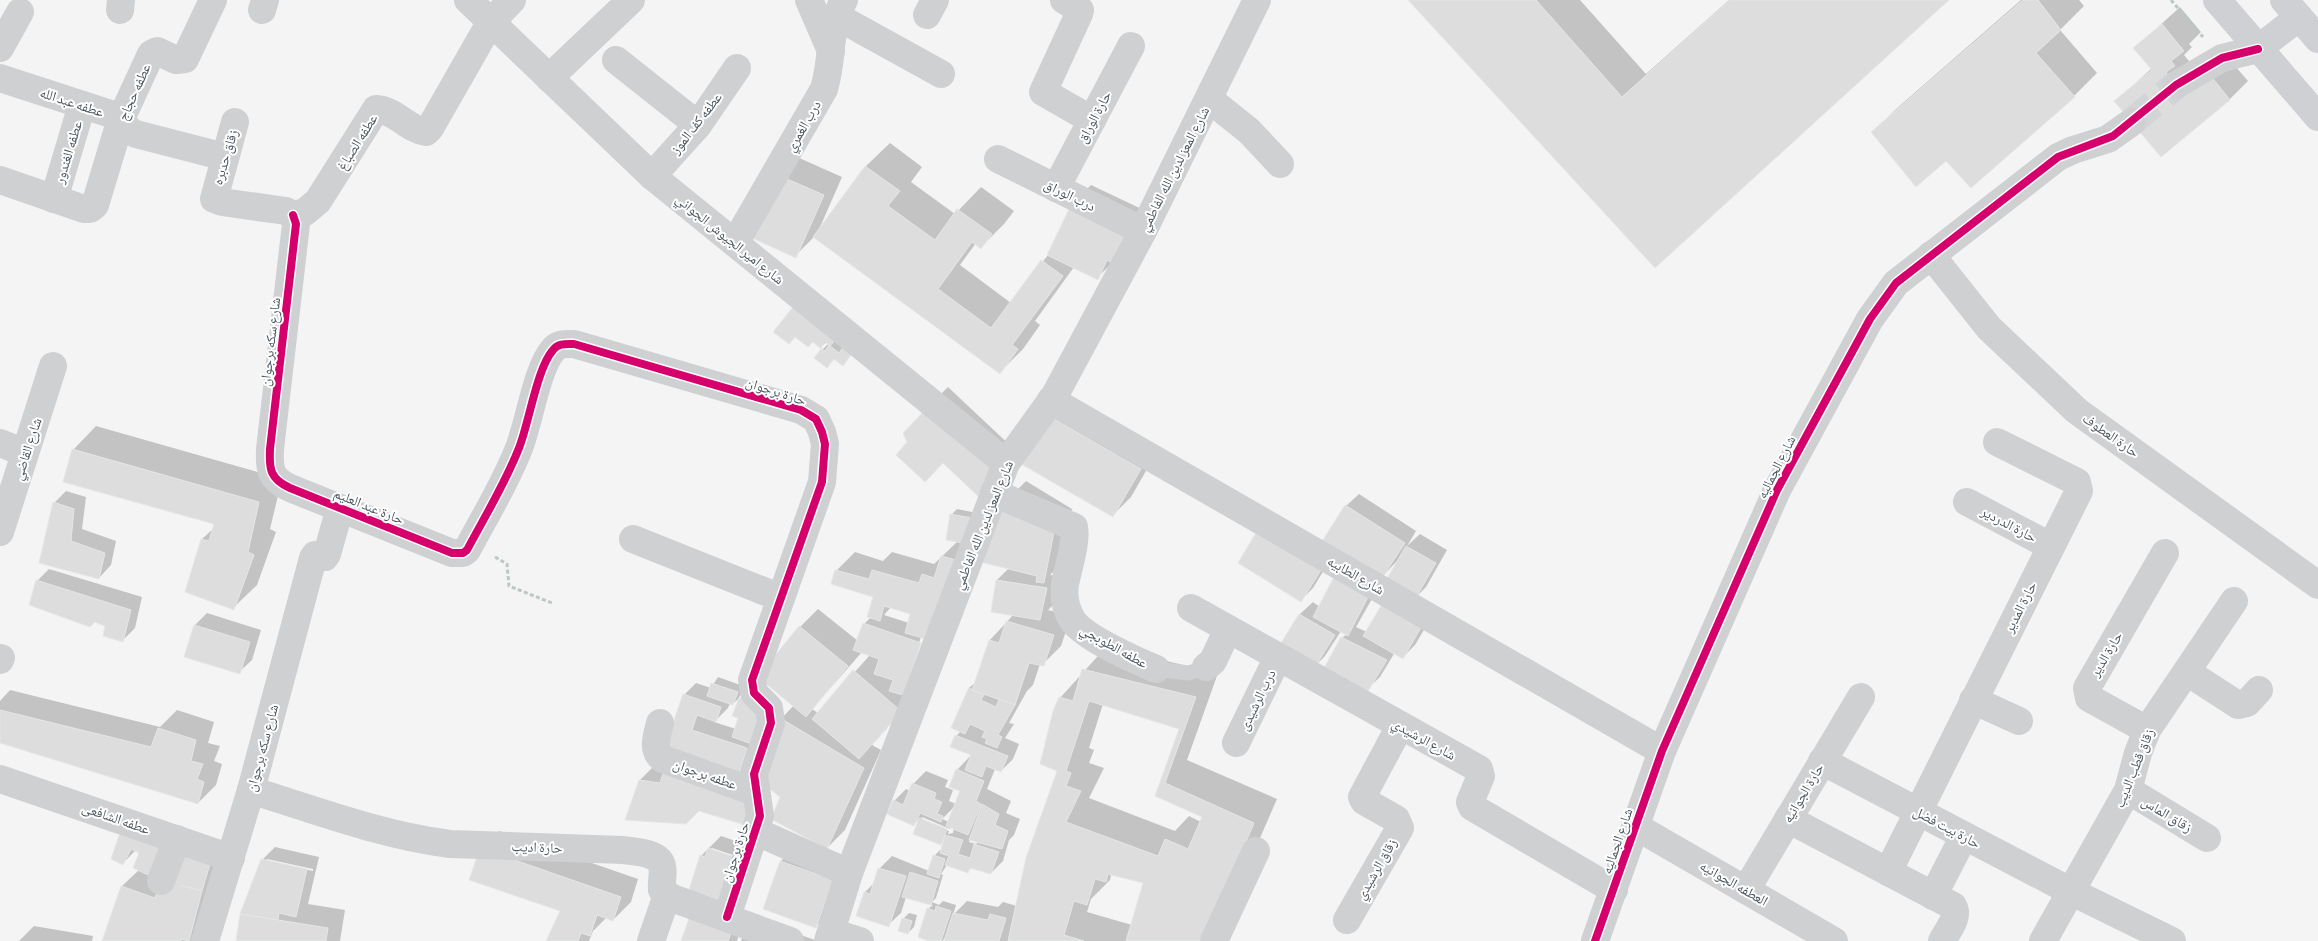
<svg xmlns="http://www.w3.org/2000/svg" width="2318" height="941" font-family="'Alegreya Sans','Noto Naskh Arabic',sans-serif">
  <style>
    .shadow { fill: #0003; fill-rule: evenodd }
    .building { fill: #ddddde; stroke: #e5e6e7; fill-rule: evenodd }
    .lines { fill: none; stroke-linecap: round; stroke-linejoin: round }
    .minor-tunnel { stroke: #d2d4d7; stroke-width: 28; stroke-dasharray: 28 14; stroke-linecap: butt }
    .path { stroke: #bcc7c4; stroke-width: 3; stroke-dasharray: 4 2.5; stroke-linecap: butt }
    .service { stroke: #ced0d2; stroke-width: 15 }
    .minor { stroke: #ced0d2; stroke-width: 28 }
    .secondary { stroke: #ced0d4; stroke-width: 28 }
    .cycleway-casing { stroke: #fff; stroke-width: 11 }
    .cycleway { stroke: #d6006c; stroke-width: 8 }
    .labels { text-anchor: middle; stroke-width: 4; stroke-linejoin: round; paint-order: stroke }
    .street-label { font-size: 14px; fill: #4a5661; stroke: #fff }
  </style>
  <rect width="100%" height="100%" fill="#f4f4f4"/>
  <g class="shadow">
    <polygon points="1409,0 1580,0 1646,74 1729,0 1947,0 1655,266"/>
    <polygon points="2021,0 2079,0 2084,6 2060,30 2097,73 2074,96 1971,186 1946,160 1873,132 1896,109"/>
    <polygon points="2180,7 2201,32 2189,44 2192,47 2184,55 2200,74 2228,58 2248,81 2230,99 2161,155 2116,101 2152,68 2135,48"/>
    <polygon points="890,143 922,167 911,182 955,214 981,187 1014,211 1004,224 981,247 976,243 960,265 1011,303 1048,255 1073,203 1091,185 1150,213 1113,262 1097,278 1074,267 1035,321 1040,325 1023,349 1000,372 814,237 795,256 752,236 797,157 842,177 817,234 866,166"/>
    <polygon points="798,303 858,346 848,358 835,358 827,367 822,350 829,343 827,341 821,347"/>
    <polygon points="948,387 1015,450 944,462 909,443 930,405"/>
    <polygon points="1068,399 1158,450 1131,497 1113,515 1023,463"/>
    <polygon points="96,426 282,479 270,529 276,532 257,585 233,608 202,539 214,528 215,523 73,450"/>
    <path d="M1026 481 1072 509 1061 564 1050 575 1058 576 1052 606 1048 610 1071 616 1061 646 1043 664H1040L1033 685 1027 691 1009 723 1014 724 1005 738 1019 744 1013 759 1001 771 995 769 987 789 1011 801 1006 813 1020 819 1014 835 1009 840 1003 861 991 873 973 867 968 871 947 865 941 874 943 875 936 898 932 902 939 905 943 901 956 905 953 915 967 901 998 907 1003 902 1017 906 1059 770 1060 698 1106 647 1218 673 1187 760 1277 799 1215 941H946L947 936 942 941H934L928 909 933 905 906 897 901 913 888 925 857 915 865 892 875 882 880 868 892 856 929 871 934 856 940 850H942L946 838 941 843 915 833 921 817 914 824 894 801 906 789 910 791 913 784 926 771 948 780 945 787 953 790 949 801 956 804 961 790 957 770 972 754 956 736 961 731 952 727 970 687 976 682 990 640 1014 614 997 580 1009 568 1008 499ZM1103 704 1180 729 1156 796 1204 816 1201 822 1189 816 1175 831 1089 798 1104 768 1089 763 1094 750 1089 748ZM955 806 949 822 942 819ZM922 817 950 829 951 826 954 828 953 833 948 834 949 831 922 820ZM970 839 979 841 976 844 969 842ZM1111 875 1144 882 1132 925 1087 912 1091 899 1110 880Z"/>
    <polygon points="66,491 86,497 82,529 116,541 111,565 99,578 41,562 54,503"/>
    <polygon points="1359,494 1416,531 1407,546 1420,534 1447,550 1426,587 1414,599 1435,611 1415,645 1403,657 1395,652 1380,677 1367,689 1342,638 1347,634 1341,631 1325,656 1313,668 1279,648 1300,614 1313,602 1320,607 1381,583 1356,627 1367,632 1385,602 1398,563 1396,562 1380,579 1346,506"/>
    <path d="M957 509 977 513 923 687 872 745 881 750 845 830 827 848 782 796 768 786 762 805 640 780 658 762 669 764 684 695 696 683 711 688 718 677 743 686 739 698 733 704 730 703 728 708 714 722 736 729 740 718V699L752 686 776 695 764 730 781 719 794 705 800 627 818 609 858 641 864 624 871 617 875 596 836 571 855 552 883 561 892 552 934 564 958 541 951 515ZM891 607 912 613 909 623 884 615ZM921 637 924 638 911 675H908ZM862 652 870 655 818 713 812 709Z"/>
    <polygon points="1332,557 1313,588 1301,600 1239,563"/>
    <polygon points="49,569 142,597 135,628 123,640 106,626 37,581"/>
    <polygon points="207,613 261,630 252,660 239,672 186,656 195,625"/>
    <polygon points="10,690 160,727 177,710 214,722 208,743 220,746 214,761 222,764 216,785 198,803 0,742 0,701"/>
    <polygon points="125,825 224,842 201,941 104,941 122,886 139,870 140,853 136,850 123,863"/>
    <polygon points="499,831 638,879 631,902 613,920 607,917 593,931 589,941 548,941 562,911 481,849"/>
    <path d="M721 836 753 847 738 892 726 904 689 892 701 856ZM712 848 748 860 747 862 710 850Z"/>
    <path d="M275 847 319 857 308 904 345 910 340 941H237L241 914 263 859ZM267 859 313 869V871L267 861Z"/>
    <polygon points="794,849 845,867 828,914 816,926 764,908 781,861"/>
    <polygon points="909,913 917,915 914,927 908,933 903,919"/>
    <polygon points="744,916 737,941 682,941"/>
    <polygon points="756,920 818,941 741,941 744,932"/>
    <polygon points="34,926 93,936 92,941 19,941"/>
  </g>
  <g class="building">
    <polygon points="1408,0 1536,0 1622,97 1730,0 1949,0 1655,268"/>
    <polygon points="2023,0 2038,0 2061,30 2036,53 2075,97 1971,188 1946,161 1916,187 1871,132"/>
    <polygon points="2162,24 2184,51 2171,61 2175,66 2166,72 2176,85 2210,75 2230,100 2161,157 2114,101 2152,70 2133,48"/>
    <polygon points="865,166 900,191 888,206 935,240 957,209 992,234 981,249 972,242 938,289 991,328 1041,260 1063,276 1012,345 1018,349 1000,374 813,237"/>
    <polygon points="778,175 824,195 796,258 750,237"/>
    <polygon points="1072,203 1133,232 1116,265 1107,260 1098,280 1047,255"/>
    <polygon points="797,302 839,336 830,346 824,341 821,349 813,342 808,347 795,337 789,344 773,332"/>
    <polygon points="829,345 839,353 845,345 853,352 843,366 834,359 827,368 814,358 821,349 825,351"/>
    <polygon points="930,405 998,469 980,498 943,463 925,482 896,455 907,442 903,433"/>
    <polygon points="1049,416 1141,469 1113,517 1021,464"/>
    <polygon points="72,449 259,502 248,552 254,555 234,610 185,592 201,539 209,541 214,524 63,482"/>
    <polygon points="1007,499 1055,527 1044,583 1036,582 1037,576 980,562"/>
    <polygon points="53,502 74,509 71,541 105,553 99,579 39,563"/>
    <polygon points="1345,505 1405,543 1380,581 1321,543"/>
    <polygon points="950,514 972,518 968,544 946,540"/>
    <polygon points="1257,531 1321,570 1301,602 1238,563"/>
    <polygon points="1406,546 1436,563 1414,601 1384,584"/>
    <polygon points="941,556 956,560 933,641 905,633 910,614 884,606 880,621 867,617 873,597 831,584 835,570 869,579 872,570 919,583 922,574 934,578"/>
    <polygon points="1334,577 1369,595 1348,636 1313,617"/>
    <polygon points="36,580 131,610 123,642 103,636 105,626 95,622 90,627 29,605"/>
    <polygon points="996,580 1047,588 1040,620 991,612"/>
    <polygon points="1384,601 1423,624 1403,659 1363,636"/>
    <polygon points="1299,614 1335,635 1313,670 1278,648"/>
    <polygon points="1006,621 1054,635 1044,666 1029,663 1015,705 972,690 989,640 999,643"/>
    <polygon points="863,623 921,643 903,695 889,691 893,680 874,674 879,659 853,650"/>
    <polygon points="194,625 250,642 240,674 184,657"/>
    <polygon points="799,626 848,666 806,717 763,681 770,672 765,668"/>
    <polygon points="1341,637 1387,660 1368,691 1323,670"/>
    <path d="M1082 669 1196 697 1165 783 1254 823 1204 941H1126L1143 883 1108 874 1106 882 1095 879 1087 905 1074 901 1064 935 1084 941H1008L1026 858 1057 771 1040 764 1053 711 1059 697 1073 701ZM1089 701 1179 729 1155 796 1202 817 1188 849 1165 839 1158 856 1066 822 1081 791 1066 786 1071 773 1066 771Z"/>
    <polygon points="853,670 901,711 859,759 812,719"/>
    <polygon points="711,683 738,692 733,705 707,696"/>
    <polygon points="969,687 972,690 984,695 981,700 996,707 999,699 1015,705 998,735 1002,737 997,748 985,743 987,739 982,737 985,731 970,724 965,734 951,728"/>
    <polygon points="683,694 721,707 716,722 697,715 692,730 747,748 738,777 663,753"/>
    <polygon points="739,698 765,707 752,744 732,737 738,718 732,716"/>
    <polygon points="0,710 151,747 158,728 196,740 191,761 203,764 197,779 204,782 198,804 0,743"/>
    <polygon points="780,718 864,768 827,849 771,819 780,797 758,780"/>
    <polygon points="955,735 1008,756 1001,772 986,766 982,777 965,770 971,755 950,747"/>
    <polygon points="666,765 752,801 745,825 699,811 686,824 625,820 639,780 660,783"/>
    <polygon points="956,769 984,781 976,801 981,804 968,835 946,826 960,791 949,787"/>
    <polygon points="912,783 936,793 934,799 942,802 937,814 943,816 941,822 920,813 914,826 887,814 893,800 903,805"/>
    <polygon points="982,804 999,814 995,825 1008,831 1002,849 969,840"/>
    <polygon points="919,818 947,829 941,845 913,834"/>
    <polygon points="123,824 173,841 157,879 133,868 139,853 131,849 123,865 111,859"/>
    <polygon points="945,835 963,840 958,854 970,858 974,844 999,852 991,874 970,868 968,873 945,865 949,856 940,853"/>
    <polygon points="180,844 213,854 202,891 169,881"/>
    <polygon points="480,848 621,897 613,921 597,915 590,936 581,933 578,941 546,941 560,911 469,880"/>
    <polygon points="708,848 741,859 726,905 688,893 700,855 705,857"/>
    <polygon points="933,855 945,859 939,878 927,874"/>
    <polygon points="261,859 307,869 296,917 279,913 278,920 240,914"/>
    <polygon points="780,861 833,880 816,928 763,909"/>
    <polygon points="878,868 906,876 889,927 856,916 864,892 870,894"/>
    <polygon points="910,872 938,881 931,905 902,897"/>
    <polygon points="161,881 202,891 189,941 181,939 181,941 102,941 121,886 155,898"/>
    <polygon points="936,906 951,911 941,941 929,941 918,937 927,908 935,911"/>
    <polygon points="691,913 733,928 728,941 681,941"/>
    <polygon points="953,913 988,920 990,914 1006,918 999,941 944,941"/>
    <polygon points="240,914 328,928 326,941 236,941"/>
    <polygon points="902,918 912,921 908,934 898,931"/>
  </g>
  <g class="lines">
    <polyline class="minor-tunnel" points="2132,122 2176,85"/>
    <g class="path">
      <polyline points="2171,0 2203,37"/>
      <polyline points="495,557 507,564 509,586 552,603"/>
    </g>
    <polyline class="service" points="1156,669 1189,673 1206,667"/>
    <g class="minor">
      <polyline points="468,0 652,176 1006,463"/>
      <polyline points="809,0 831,51"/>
      <polyline points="1064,0 1080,10 1079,14 1043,92 1092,120"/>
      <polyline points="120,10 121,0"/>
      <polyline points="262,10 265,0"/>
      <polyline points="927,15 935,0"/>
      <polyline points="836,16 941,74"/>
      <polyline points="0,48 20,12"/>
      <polyline points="616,60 698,125"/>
      <polyline points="0,78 117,116 130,131 136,134 225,157"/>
      <polyline points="549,78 631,0"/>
      <polyline points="2176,85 2222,58 2258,49"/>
      <polyline points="1209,99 1249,131 1280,164"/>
      <polyline points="235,122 214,199 222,202 286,211 293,215"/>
      <polyline points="998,159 1143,231"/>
      <polyline points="652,176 698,125 737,68"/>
      <polyline points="0,180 84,209 90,209 95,205 121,119 151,54 157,51 176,60 185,59 213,0"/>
      <polyline points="1056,188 1131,46"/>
      <polyline points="54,199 82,105"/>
      <path d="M293 215 296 224 270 449C269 469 270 479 290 488L452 553H463L467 550C485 516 505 484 519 448 529 423 537 368 553 350 558 343 566 344 574 344L801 410 816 419 822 432 825 444 822 482 752 680 754 693 769 708 771 723 754 774 760 816 727 917"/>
      <path d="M293 215 305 212 318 201 376 109C396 110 407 129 426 132L430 128 490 23 512 0"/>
      <path d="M735 243 824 89C834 56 827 31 844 0"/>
      <polyline points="1931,255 1989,328 2077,411 2318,585"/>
      <polyline points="1051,400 1662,751"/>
      <polyline points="0,443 25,453"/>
      <path d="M994 493 1074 527C1077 541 1068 569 1065 584 1063 597 1066 610 1073 621 1085 638 1137 661 1156 669"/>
      <polyline points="1967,502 2050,546"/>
      <polyline points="0,532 53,366"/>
      <polyline points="633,539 781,598"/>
      <polyline points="1191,608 1479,769 1481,776 1470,802 1472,807 1614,890"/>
      <polyline points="0,660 1,658"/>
      <polyline points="1206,667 1213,661 1228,629"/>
      <polyline points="2187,672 2238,705 2247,703 2259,690"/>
      <polyline points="1973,700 2019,721"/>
      <path d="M660 723C657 736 651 750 663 759L755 792"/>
      <polyline points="2147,730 2089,698 2087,688 2165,553"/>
      <polyline points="1236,743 1278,657"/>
      <polyline points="1822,761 2072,892 2172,941"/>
      <polyline points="0,779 231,858"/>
      <path d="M251 790C317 811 382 835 450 844L623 850C635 852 659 852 662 866 664 873 661 882 662 890L672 898 790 941"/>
      <polyline points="2128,790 2207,838"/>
      <path d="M1788 819 1953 906C1960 917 1947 931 1942 941"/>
      <polyline points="1635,826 1834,941"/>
      <polyline points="755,831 849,873"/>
      <polyline points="1888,872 2079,491 2077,482 1997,442"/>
      <polyline points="161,881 177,839"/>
      <polyline points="1746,890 1861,697"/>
      <polyline points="1933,896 1964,836"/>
      <polyline points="1347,920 1400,828 1396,819 1364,801 1362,797 1400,726"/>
      <polyline points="831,932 860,941"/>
      <polyline points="205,941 251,790 313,558 315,555 325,557 327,554 340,508"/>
      <polyline points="651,941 667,895"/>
      <polyline points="828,941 849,873 1006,463 1055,395 1143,231 1257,0"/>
      <polyline points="1214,941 1256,851"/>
      <polyline points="1595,941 1662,751 1777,490 1870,319 1896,283 2058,157 2073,150 2108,139 2132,122"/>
      <polyline points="2043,941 2128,790 2138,753 2147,730 2234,601"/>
    </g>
    <g class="secondary">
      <polyline points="2217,0 2318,117"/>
      <polyline points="2284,0 2318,39"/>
      <polyline points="2258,49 2299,17"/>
    </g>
    <g class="cycleway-casing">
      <g id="cycleway">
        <path d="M293 215 296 224 270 449C269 469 270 479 290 488L452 553H463L467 550C485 516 505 484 519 448 529 423 537 368 553 350 558 343 566 344 574 344L801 410 816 419 822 432 825 444 822 482 752 680 754 693 769 708 771 723 754 774 760 816 727 917"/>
        <polyline points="1595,941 1662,751 1777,490 1870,319 1896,283 2058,157 2113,136 2176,85 2222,58 2258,49"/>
      </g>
    </g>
    <use href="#cycleway" class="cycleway"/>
  </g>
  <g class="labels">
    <g class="street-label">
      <text transform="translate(134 92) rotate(-66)" y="5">عطفه حجاج</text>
      <text transform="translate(72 102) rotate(18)" y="5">عطفه عبد الله</text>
      <text transform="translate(1094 117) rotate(-62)" y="5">حارة الوراق</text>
      <text transform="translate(696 123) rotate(-52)" y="5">عطفه كف الموز</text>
      <text transform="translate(803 126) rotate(-60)" y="5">درب الغمري</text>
      <text transform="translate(357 142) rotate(-58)" y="5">عطفه الصباغ</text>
      <text transform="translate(68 152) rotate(-73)" y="5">عطفه الغندور</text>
      <text transform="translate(225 157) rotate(-73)" y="5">زقاق حدبره</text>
      <text transform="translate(1174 169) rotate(-63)" y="5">شارع المعز لدين الله الفاطمي</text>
      <text transform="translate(1070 195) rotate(26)" y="5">درب الوراق</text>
      <text transform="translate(730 239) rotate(39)" y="5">شارع امير الجيوش الجواني</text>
      <text transform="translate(270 342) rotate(-83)" y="5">شارع سكه برجوان</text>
      <text transform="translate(776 391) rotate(18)" y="5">حارة برجوان</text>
      <text transform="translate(2111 435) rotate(35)" y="5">حارة العطوف</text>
      <text transform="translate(27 449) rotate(-72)" y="5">شارع القاضي</text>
      <text transform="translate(1776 467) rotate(-63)" y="5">شارع الجماليه</text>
      <text transform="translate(369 506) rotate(22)" y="5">حارة عبد العليم</text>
      <text transform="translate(2009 524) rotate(28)" y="5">حارة الدردير</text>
      <text transform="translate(983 525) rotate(-68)" y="5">شارع المعز لدين الله الفاطمي</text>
      <text transform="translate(1356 575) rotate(30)" y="5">شارع الطابيه</text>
      <text transform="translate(2020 607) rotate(-63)" y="5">حارة المدير</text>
      <text transform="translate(1114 646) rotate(29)" y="5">عطفه الطوبجي</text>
      <text transform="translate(2106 654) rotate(-59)" y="5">حارة الدير</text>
      <text transform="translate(1257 700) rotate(-64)" y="5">درب الرشيدى</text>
      <text transform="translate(1424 739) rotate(29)" y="5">شارع الرشيدي</text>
      <text transform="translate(262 748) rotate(-75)" y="5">شارع سكه برجوان</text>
      <text transform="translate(2134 768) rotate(-68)" y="5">زقاق قطب الديب</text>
      <text transform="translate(705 774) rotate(19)" y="5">عطفه برجوان</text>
      <text transform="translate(1803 793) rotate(-59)" y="5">حارة الجوانيه</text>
      <text transform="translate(2167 814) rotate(31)" y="5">زقاق الماس</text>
      <text transform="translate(116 818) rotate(19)" y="5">عطفه الشافعى</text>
      <text transform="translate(1947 827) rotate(28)" y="5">حارة بيت فضل</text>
      <text transform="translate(1617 841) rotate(-71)" y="5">شارع الجماليه</text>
      <text transform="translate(537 847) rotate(2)" y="5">حارة اديب</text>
      <text transform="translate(735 852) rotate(-72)" y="5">حارة برجوان</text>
      <text transform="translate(1376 869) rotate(-60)" y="5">زقاق الرشيدي</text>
      <text transform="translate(1734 883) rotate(30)" y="5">العطفه الجوانيه</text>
    </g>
  </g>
</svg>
